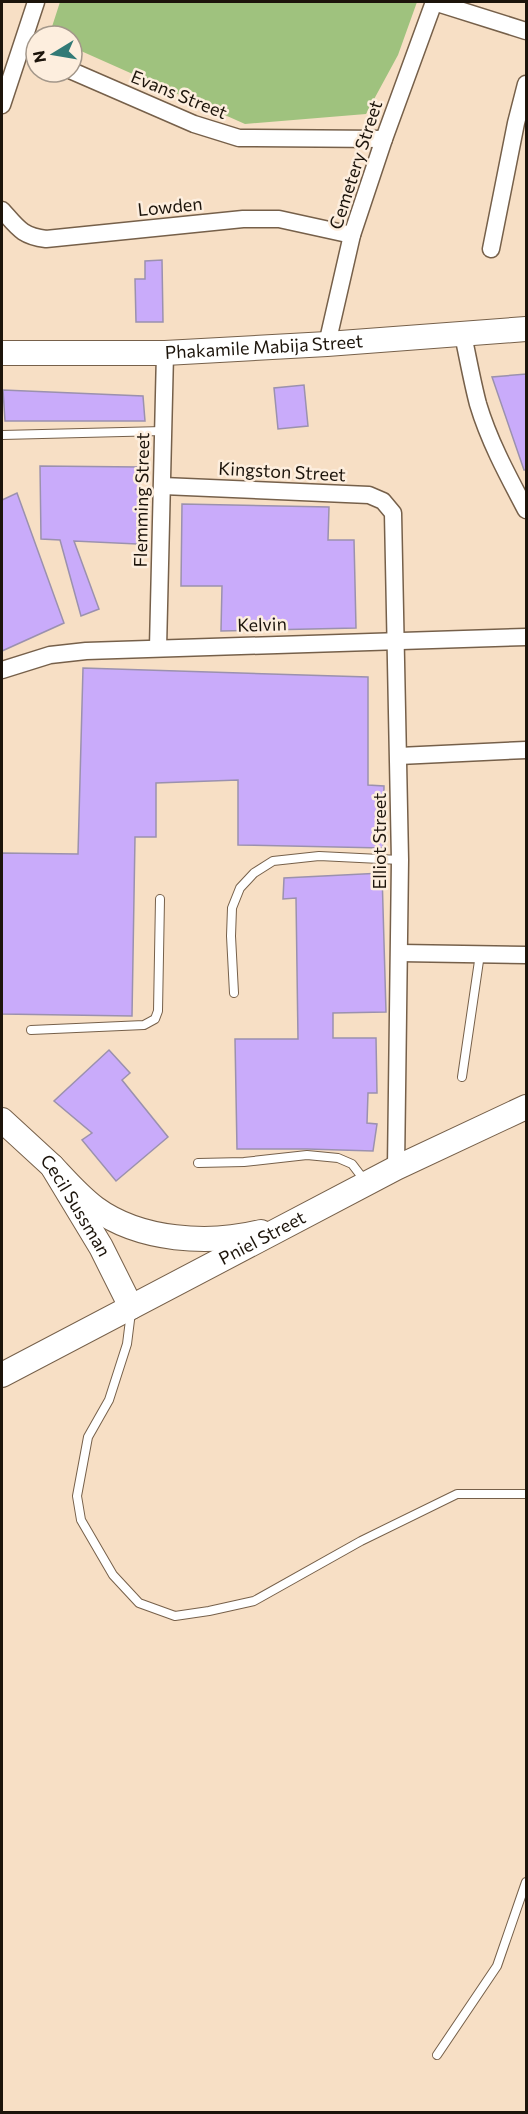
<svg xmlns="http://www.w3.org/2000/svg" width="528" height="2114" font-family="Commissioner,sans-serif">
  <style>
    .green { fill: #9fc27e }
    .building { fill: #c9abfa; stroke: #9b91ae; stroke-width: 1.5 }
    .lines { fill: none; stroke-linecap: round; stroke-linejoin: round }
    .lane-casing { stroke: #76604a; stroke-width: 10 }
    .street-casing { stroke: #76604a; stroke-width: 19 }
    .secondary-casing { stroke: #76604a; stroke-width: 26 }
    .lane { stroke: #fff; stroke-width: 8 }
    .street { stroke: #fff; stroke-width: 16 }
    .secondary { stroke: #fff; stroke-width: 24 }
    .labels { text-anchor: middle; stroke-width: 5; stroke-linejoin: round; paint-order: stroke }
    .street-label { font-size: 18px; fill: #1c140b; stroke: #fdeede }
  </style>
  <rect width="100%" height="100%" fill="#f7dfc5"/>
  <polygon class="green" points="60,2 417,2 398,55 366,114 245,124 72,47 72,36 49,36"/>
  <g class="building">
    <polygon points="162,260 163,322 136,322 135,279 145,279 145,261"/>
    <polygon points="526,374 526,470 524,470 492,377"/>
    <polygon points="304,385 308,426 278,429 274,388"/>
    <polygon points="3,390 143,396 145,421 5,421"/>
    <polygon points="40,466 140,467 137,544 74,541 99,609 81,616 60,540 41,539"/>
    <polygon points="17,493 64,623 2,651 2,500"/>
    <polygon points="182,504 329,507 328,540 354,540 356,628 221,631 222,586 181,586"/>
    <polygon points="83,668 368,677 368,785 384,786 383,848 238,845 238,780 156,783 156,837 135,837 132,1016 2,1014 2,853 78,854"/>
    <polygon points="382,873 386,1012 333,1013 333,1038 376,1038 377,1093 368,1093 367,1123 377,1124 373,1151 307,1149 237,1149 235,1039 298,1039 296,898 283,899 284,878"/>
    <polygon points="109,1050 130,1073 122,1080 168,1137 116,1181 82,1140 92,1133 54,1101"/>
  </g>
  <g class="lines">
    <g class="lane-casing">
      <g id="lane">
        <polyline points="2,435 163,431"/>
        <polyline points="234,993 231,936 232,908 240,888 254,873 273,861 319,856 400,860"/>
        <polyline points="31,1030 144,1025 155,1019 158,1011 160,899"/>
        <polyline points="462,1077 480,954"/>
        <polyline points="198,1163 244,1162 307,1155 338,1158 352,1164 365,1181"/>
        <polyline points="131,1312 127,1344 109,1400 88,1437 77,1496 81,1520 113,1575 139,1603 175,1616 209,1611 254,1601 361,1541 457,1494 526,1494"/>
        <polyline points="437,2055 497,1966 526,1882"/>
      </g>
    </g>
    <g class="street-casing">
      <g id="street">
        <polyline points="434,2 526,31"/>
        <polyline points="72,71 194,124 239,138 384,139"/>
        <polyline points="2,105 36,2"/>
        <path d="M2 210C18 228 22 236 46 239L243 219H279L352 235"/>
        <polyline points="491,249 516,123 526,84"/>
        <path d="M463 335C468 358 472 381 478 404 489 441 508 476 526 510"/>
        <polyline points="327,344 352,235 384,139 434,2"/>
        <polyline points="163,486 369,495 383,501 393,513 400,860 396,1168"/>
        <polyline points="158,648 165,353"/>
        <polyline points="2,670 50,655 86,651 526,637"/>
        <polyline points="399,756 526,750"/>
        <polyline points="400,953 526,955"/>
      </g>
    </g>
    <g class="secondary-casing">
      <g id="secondary">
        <path id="s1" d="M2 353H165L327 344 526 329"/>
        <path id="s2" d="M2 1120 52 1166 101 1247 131 1307"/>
        <path d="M52 1166C66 1181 79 1196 95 1208 140 1241 209 1245 261 1232"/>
        <path id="s3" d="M2 1375 396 1168 526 1107"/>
      </g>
    </g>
    <use href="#lane" class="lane"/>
    <use href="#street" class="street"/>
    <use href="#secondary" class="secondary"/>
  </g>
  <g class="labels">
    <g class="street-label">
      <text transform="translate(179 95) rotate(22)" y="6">Evans Street</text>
      <text transform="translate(356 165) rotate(-72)" y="6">Cemetery Street</text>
      <text transform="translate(170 207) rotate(-6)" y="6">Lowden</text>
      <text dy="6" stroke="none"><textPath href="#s1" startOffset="262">Phakamile Mabija Street</textPath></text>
      <text transform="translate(282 472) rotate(3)" y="6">Kingston Street</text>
      <text transform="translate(142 500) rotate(-89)" y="6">Flemming Street</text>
      <text transform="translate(262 625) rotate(-2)" y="6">Kelvin</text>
      <text transform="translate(380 841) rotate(-90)" y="6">Elliot Street</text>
      <text dy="6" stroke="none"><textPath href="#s2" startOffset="114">Cecil Sussman</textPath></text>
      <text dy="6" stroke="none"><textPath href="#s3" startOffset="294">Pniel Street</textPath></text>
    </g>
  </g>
  <rect width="528" height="2114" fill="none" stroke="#1c140b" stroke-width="6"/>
  <g transform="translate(54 54) rotate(259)"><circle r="28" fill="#fdeede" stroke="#a3978a" stroke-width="1.5"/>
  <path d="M0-4.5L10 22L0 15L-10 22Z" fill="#327a76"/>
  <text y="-9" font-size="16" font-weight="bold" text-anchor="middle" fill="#1c140b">N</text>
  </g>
</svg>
